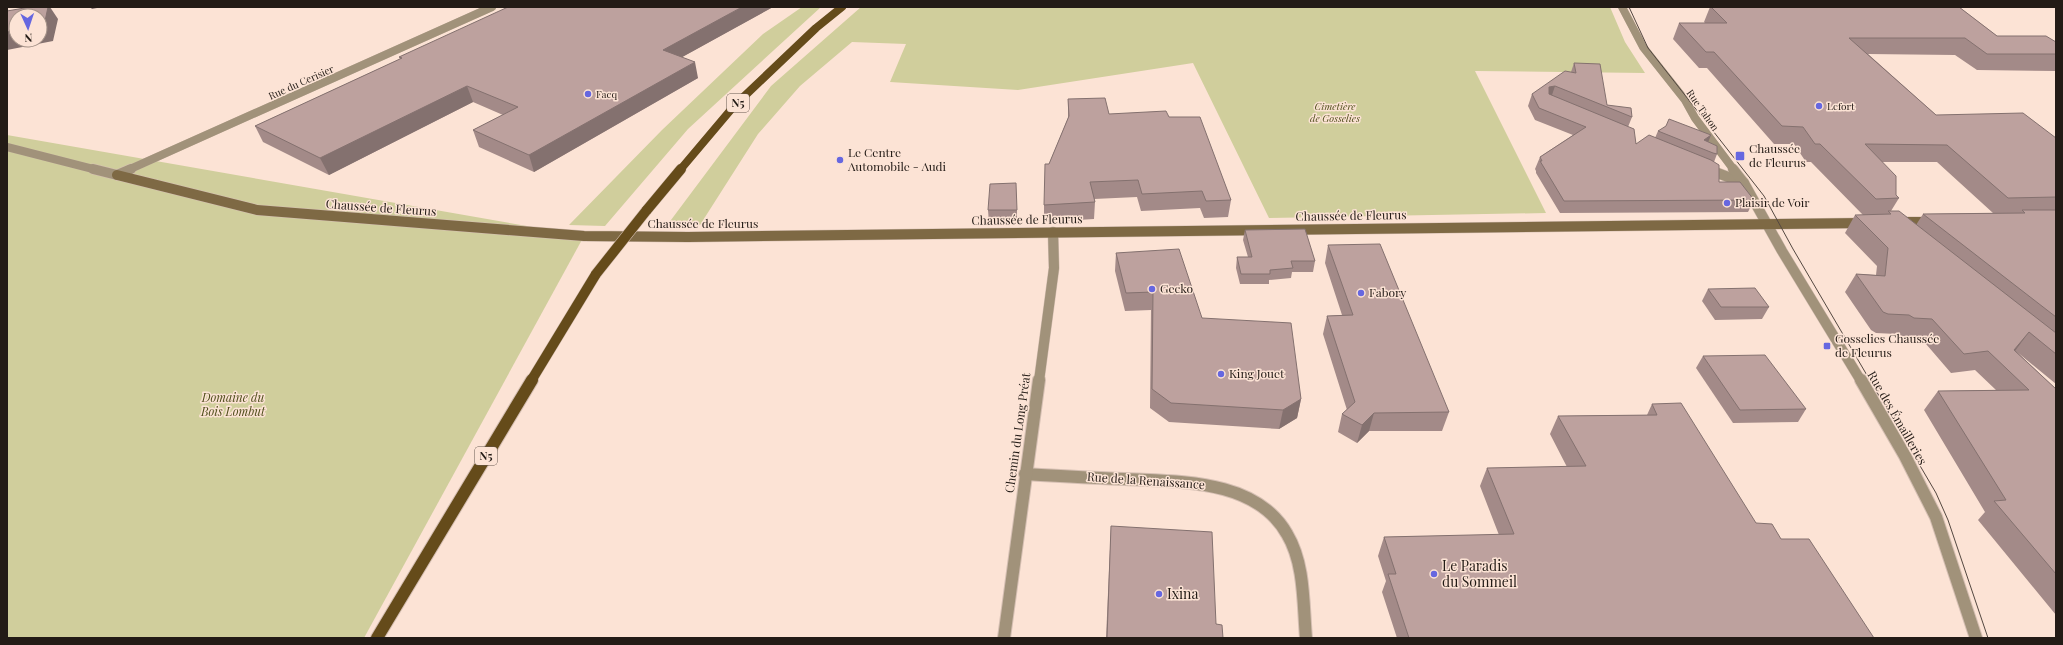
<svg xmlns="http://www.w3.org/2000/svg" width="2063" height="645" font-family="'Playfair Display',serif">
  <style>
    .green { fill: #d0ce9c }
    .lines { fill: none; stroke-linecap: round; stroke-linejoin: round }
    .minor-far2-casing { stroke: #d5bfb3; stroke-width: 8 }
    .minor-far1-casing { stroke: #d5bfb3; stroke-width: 11 }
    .minor-casing { stroke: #d5bfb3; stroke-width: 14 }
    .secondary-casing { stroke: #d5bfb3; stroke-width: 11 }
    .primary-far2-casing { stroke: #d5bfb3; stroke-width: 8 }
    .primary-far1-casing { stroke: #d5bfb3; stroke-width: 11 }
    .primary-casing { stroke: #d5bfb3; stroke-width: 14 }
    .minor-far2 { stroke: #a1927a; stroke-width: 8 }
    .minor-far1 { stroke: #a1927a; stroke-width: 10 }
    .minor { stroke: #a1927a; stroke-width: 12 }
    .secondary { stroke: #7e6944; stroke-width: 10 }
    .primary-far2 { stroke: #654b1a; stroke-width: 8 }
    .primary-far1 { stroke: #654b1a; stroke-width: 10 }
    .primary { stroke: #654b1a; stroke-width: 12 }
    .tram { stroke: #544841; stroke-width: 1 }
    .primary-bridge-casing { stroke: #d5bfb3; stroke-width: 11; stroke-linecap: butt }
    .primary-bridge { stroke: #654b1a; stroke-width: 10 }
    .wall { fill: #a38a88; fill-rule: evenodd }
    .shaded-wall { fill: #84716f }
    .building { fill: #bda19e; stroke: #84716f }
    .poi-dot { fill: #6667e0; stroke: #fce3d5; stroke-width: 1.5 }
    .labels { text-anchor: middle; stroke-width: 3; stroke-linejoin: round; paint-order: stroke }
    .far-street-label { font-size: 10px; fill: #231b16; stroke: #fce3d5 }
    .far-poi-label { font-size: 10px; fill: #231b16; stroke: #fce3d5; text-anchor: start }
    .far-park-label { font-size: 10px; font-style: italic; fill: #504e1c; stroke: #fce3d5 }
    .shield { fill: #fce3d5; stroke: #64574f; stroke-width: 1 }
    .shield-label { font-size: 11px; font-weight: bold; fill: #231b16 }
    .poi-label { font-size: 12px; fill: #231b16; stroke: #fce3d5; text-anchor: start }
    .street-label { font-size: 12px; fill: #231b16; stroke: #fce3d5 }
    .park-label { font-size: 12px; font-style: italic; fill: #504e1c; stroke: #fce3d5 }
    .near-poi-label { font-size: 14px; fill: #231b16; stroke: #fce3d5; text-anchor: start }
  </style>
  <rect width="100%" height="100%" fill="#fce3d5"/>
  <g class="green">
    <polygon points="802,7 821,7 688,129 605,226 569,225 662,130 763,34"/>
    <polygon points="861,7 1610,7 1625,42 1645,73 1475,71 1546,213 1269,218 1193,63 1018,90 890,82 906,44 852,42 800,86 758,134 700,225 668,224 771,86"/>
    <polygon points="7,135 584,236 364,638 7,638"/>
  </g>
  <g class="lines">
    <g class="minor-far2-casing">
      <g id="minor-far2">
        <polyline points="1622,7 1643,47 1685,100 1695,118 1734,170"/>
        <polyline points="7,147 97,170"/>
        <polyline points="1707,169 1709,170"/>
        <polyline points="128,170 492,7"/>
      </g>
    </g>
    <g class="minor-far1-casing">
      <g id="minor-far1">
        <polyline points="93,169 117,175 131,169"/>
        <polyline points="1707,169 1744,183"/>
        <polyline points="1733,169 1744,183 1782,251 1861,381"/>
        <polyline points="1039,381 1054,268 1053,232"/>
      </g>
    </g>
    <g class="minor-casing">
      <g id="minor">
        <polyline points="1861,380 1905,456 1936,517 1976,638"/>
        <path d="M1025 474C1058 476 1092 478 1125 479 1180 482 1256 479 1287 534 1305 564 1303 604 1306 638"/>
        <polyline points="1004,638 1039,380"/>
      </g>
    </g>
    <g class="secondary-casing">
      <g id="secondary">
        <polyline points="117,175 257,210 584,236 688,237 1864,223"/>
        <polyline points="1900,222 1932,222"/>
      </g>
    </g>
    <g class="primary-far2-casing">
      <polyline id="primary-far2" points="680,170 734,106 816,28 842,7"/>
    </g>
    <g class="primary-far1-casing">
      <g id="primary-far1">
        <polyline points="646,211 681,169"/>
        <polyline points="531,381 596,274"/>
      </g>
    </g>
    <g class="primary-casing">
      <polyline id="primary" points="377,638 532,380"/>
    </g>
    <use href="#minor-far2" class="minor-far2"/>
    <use href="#minor-far1" class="minor-far1"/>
    <use href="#minor" class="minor"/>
    <use href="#secondary" class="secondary"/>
    <use href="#primary-far2" class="primary-far2"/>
    <use href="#primary-far1" class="primary-far1"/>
    <use href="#primary" class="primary"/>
    <polyline class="tram" points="1629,7 1648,48 1764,196 1793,249 1936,493 1948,520 1988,638"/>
    <g class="primary-bridge-casing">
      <polyline id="primary-bridge" points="596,274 646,211"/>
    </g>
    <use href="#primary-bridge" class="primary-bridge"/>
  </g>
  <g class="wall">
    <polygon points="773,7 682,57 698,78 534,172 479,147 473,130 503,115 473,102 329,175 263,142 255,126 400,59 399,57"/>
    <path d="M1710 7H1959L1997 36 2056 42V71L1977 70 1955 55 1868 54 1936 115 2056 138V384L2017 352 2056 389V615L1978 520 1985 512 1924 410 1938 391 1996 390 1975 370 1951 373 1920 337 1902 336 1896 334 1876 333 1871 330 1845 292 1856 274 1876 275 1877 266 1845 233 1855 215H1863L1811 162H1806L1794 144H1774L1707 68H1699L1673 39 1679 23H1705L1704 22ZM1882 162H1937L1993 213 1923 214 1916 225 1891 211 1899 198 1896 195Z"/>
    <polygon points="1574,63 1607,105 1632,117 1628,127 1636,144 1655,138 1658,131 1711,135 1708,142 1717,154 1714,162 1719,182 1754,200 1748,212 1560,213 1536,173 1536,171 1535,169 1540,157 1573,135 1535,120 1528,106 1532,94 1571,72"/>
    <polygon points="1068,99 1109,114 1169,117 1231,200 1228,217 1204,218 1200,208 1141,211 1137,197 1094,199 1095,202 1094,219 1044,222 1044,205 1049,164 1068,118"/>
    <polygon points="988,210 1017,210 1017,222 989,223"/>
    <polygon points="1245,230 1315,261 1313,272 1292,272 1291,278 1269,280 1269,284 1240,284 1236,268 1237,257 1248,257 1243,240"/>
    <polygon points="1328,245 1449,412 1442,431 1369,431 1357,443 1338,432 1342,414 1347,410 1323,334 1327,316 1342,315 1325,263"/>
    <polygon points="1116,253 1202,318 1301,399 1297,418 1279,429 1169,422 1150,408 1151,310 1125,311 1115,271"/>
    <polygon points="1708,289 1769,307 1762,319 1715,320 1702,301"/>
    <polygon points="1703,356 1806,409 1798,422 1733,423 1696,368"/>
    <polygon points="1652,404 1756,523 1781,539 1874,638 1397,638 1382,592 1386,581 1378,556 1384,537 1499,535 1480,486 1487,468 1567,467 1550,434 1558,416 1647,415"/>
    <polygon points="1111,526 1216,624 1223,638 1106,638"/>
  </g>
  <g class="shaded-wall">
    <polygon points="48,7 50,7 58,19 53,41 7,50 7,32 16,30 16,40 40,40 40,26"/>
    <polygon points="90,7 102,7 92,9"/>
    <polygon points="742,7 773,7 666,66 663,50"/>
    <polygon points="695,62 698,78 534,172 529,155"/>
    <polygon points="467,86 473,102 329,175 320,158"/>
    <polygon points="1555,86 1551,98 1546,99 1549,87"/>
    <polygon points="1711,135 1707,145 1704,140"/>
    <polygon points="2029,332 2015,351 2014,350"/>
    <polygon points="1301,399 1297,418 1279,429 1283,410"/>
    <polygon points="1374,413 1369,431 1357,443 1362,425"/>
  </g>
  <g class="building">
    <polygon points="30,7 48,7 44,26 40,26 40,16 16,16 16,30 7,32 7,11"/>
    <polygon points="508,7 742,7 663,50 695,62 529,155 473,130 518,107 467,86 320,158 255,126 402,58 399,57"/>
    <polygon points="1711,7 1959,7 1997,36 2046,36 2056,42 2056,54 1987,54 1965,38 1849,38 1936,115 2023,113 2056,138 2056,197 2008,198 1947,145 1865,144 1896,176 1896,195 1899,198 1876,199 1820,144 1815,144 1803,127 1782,126 1714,52 1706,52 1679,23 1727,23"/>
    <polygon points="1574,63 1600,64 1607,105 1631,108 1632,117 1555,86 1549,87 1549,94 1634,129 1636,144 1649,135 1711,160 1719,165 1719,182 1740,182 1754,200 1564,201 1540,161 1542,161 1540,157 1586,127 1539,108 1532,94 1565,71 1576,73"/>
    <polygon points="1105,98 1109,114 1166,111 1169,117 1200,117 1231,200 1206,201 1202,191 1142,194 1138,180 1090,182 1095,202 1044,205 1045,164 1049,164 1069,116 1068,99"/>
    <polygon points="1669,119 1711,135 1704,140 1717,146 1717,154 1713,153 1658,131 1666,126"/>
    <polygon points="1016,183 1017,210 988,210 990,184"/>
    <polygon points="2022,210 2056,210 2056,317 1923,214 2025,213"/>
    <polygon points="1888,211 1899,211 2056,333 2056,354 2029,332 2014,350 2056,389 2056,574 1994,501 2006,500 1938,391 2029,390 1988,351 1964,354 1932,319 1914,318 1909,315 1888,314 1883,312 1856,274 1885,276 1888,248 1855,215 1891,214"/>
    <polygon points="1305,229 1315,261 1291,261 1293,268 1270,270 1270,274 1241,274 1237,257 1252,257 1245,230"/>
    <polygon points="1380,244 1449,412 1374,413 1362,425 1342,414 1355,402 1327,316 1353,315 1328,245"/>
    <polygon points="1179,249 1202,318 1291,323 1301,399 1283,410 1171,403 1152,389 1153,292 1126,293 1116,253"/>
    <polygon points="1755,288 1769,307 1721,307 1708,289"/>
    <polygon points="1765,355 1806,409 1740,410 1703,356"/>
    <polygon points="1681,403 1756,523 1772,524 1781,539 1809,539 1874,638 1409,638 1388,574 1396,574 1384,537 1514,534 1487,468 1586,466 1558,416 1657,415 1652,404"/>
    <polygon points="1111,526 1212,532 1216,624 1222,625 1223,638 1107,638"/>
  </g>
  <g class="poi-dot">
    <circle cx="588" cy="94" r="4"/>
    <circle cx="1819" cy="106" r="4"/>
    <rect x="1735" y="151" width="10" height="10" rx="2"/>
    <circle cx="840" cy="160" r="4"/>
    <circle cx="1727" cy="203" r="4"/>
    <circle cx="1152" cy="289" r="4"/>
    <circle cx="1361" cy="293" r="4"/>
    <rect x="1823" y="342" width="8" height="8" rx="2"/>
    <circle cx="1221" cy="374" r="4"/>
    <circle cx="1434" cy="574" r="4"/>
    <circle cx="1159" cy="594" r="4"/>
  </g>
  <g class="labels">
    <g class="far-street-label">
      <text transform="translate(301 82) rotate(-24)" y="4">Rue du Cerisier</text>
      <text transform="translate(1703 110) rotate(55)" y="4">Rue Tahon</text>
    </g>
    <g class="far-poi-label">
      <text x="596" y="98">Facq</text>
      <text x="1827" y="110">Lefort</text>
    </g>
    <g class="far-park-label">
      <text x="1335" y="110">Cimetière<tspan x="1335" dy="12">de Gosselies</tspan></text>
    </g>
    <g class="shield">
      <rect x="727" y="94" width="22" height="18" rx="3"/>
      <rect x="475" y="447" width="22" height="18" rx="3"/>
    </g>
    <g class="shield-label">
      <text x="738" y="107">N5</text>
      <text x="486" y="460">N5</text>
    </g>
    <g class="poi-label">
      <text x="1749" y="153">Chaussée<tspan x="1749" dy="14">de Fleurus</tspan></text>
      <text x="848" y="157">Le Centre<tspan x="848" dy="14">Automobile - Audi</tspan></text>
      <text x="1735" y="207">Plaisir de Voir</text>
      <text x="1160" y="293">Gecko</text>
      <text x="1369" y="297">Fabory</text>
      <text x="1835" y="343">Gosselies Chaussée<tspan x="1835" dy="14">de Fleurus</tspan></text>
      <text x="1229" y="378">King Jouet</text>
    </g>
    <g class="street-label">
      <text transform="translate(381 208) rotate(4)" y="4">Chaussée de Fleurus</text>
      <text transform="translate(1351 216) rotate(-1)" y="4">Chaussée de Fleurus</text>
      <text transform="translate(1027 220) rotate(-1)" y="4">Chaussée de Fleurus</text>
      <text x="703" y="228">Chaussée de Fleurus</text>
      <text transform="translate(1897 418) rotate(60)" y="4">Rue des Émailleries</text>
      <text transform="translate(1018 433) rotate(-82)" y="4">Chemin du Long Préat</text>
      <text transform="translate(1146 481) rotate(4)" y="4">Rue de la Renaissance</text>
    </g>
    <g class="park-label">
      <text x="233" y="402">Domaine du<tspan x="233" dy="14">Bois Lombut</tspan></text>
    </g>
    <g class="near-poi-label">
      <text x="1442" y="571">Le Paradis<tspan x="1442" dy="16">du Sommeil</tspan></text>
      <text x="1167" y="599">Ixina</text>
    </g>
  </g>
  <rect width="2063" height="645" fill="none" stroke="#231b16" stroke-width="16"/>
  <g transform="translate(28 28) rotate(177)"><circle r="19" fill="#fce3d5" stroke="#a59389"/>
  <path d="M0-3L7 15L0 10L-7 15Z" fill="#6667e0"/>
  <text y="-6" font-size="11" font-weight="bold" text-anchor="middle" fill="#231b16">N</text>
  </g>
</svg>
